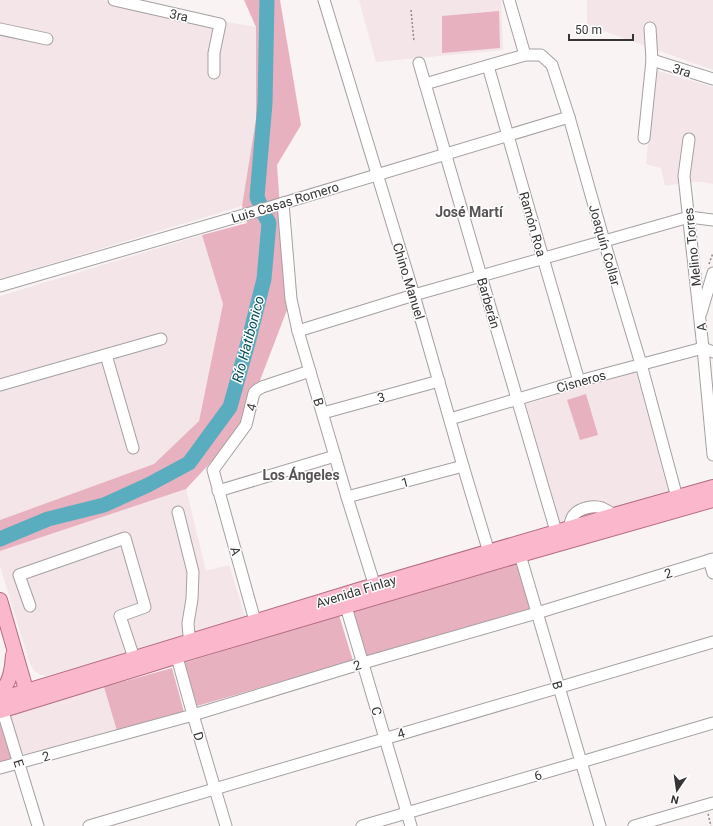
<svg xmlns="http://www.w3.org/2000/svg" width="713" height="826" font-family="Roboto,sans-serif">
  <style>
    .built { fill: #f3e5e8 }
    .green { fill: #e8b1c0 }
    .lines { fill: none; stroke-linecap: round; stroke-linejoin: round }
    .river { stroke: #59adbe; stroke-width: 15 }
    .minor-casing { stroke: #a5a0a1; stroke-width: 13 }
    .major-casing { stroke: #b46b82; stroke-width: 16 }
    .path { stroke: #8e8a8b; stroke-width: 1.5; stroke-dasharray: 2 2; stroke-linecap: butt }
    .minor { stroke: #fff; stroke-width: 11 }
    .major { stroke: #fbb8cd; stroke-width: 14 }
    .labels { text-anchor: middle; stroke-width: 3; stroke-linejoin: round; paint-order: stroke }
    .street-label { font-size: 13px; fill: #363434; stroke: #fff }
    .neighbourhood-label { font-size: 14px; font-weight: bold; fill: #585354; stroke: #fff }
    .water-label { font-size: 14px; font-style: italic; fill: #004e5b; stroke: #fff }
  </style>
  <rect width="100%" height="100%" fill="#f9f3f4"/>
  <g class="built">
    <polygon points="0,0 101,0 256,27 256,119 242,206 0,279"/>
    <polygon points="359,0 501,0 503,50 376,62"/>
    <polygon points="587,0 713,0 713,70 587,25"/>
    <polygon points="655,70 713,87 713,184 703,182 692,182 665,186 661,168 646,164"/>
    <polygon points="202,235 223,304 199,421 154,464 0,520 0,296"/>
    <polygon points="636,371 668,491 560,523 526,404"/>
    <polygon points="186,489 206,571 229,565 245,616 159,644 46,676 40,675 35,671 30,664 0,566 0,551"/>
    <polygon points="104,687 117,731 24,757 10,716"/>
  </g>
  <g class="green">
    <polygon points="244,0 280,0 301,125 277,165 287,310 241,430 186,489 0,551 0,520 154,464 199,421 223,304 202,235 247,223 242,206 256,119 256,27"/>
    <polygon points="499,11 500,48 442,53 442,16"/>
    <polygon points="586,394 598,435 580,440 567,400"/>
    <polygon points="517,563 530,609 366,656 353,611"/>
    <polygon points="339,615 353,661 197,706 184,663"/>
    <polygon points="172,668 184,712 117,731 104,687"/>
    <polygon points="0,721 13,763 0,766"/>
  </g>
  <g class="lines">
    <polyline class="river" points="0,539 48,519 104,505 148,485 189,463 230,407 249,339 264,279 269,223 265,216 257,197 265,103 267,0"/>
    <g class="minor-casing">
      <g id="minor">
        <polyline points="114,0 220,24 214,53 214,73"/>
        <polyline points="324,0 414,295 463,466 491,559"/>
        <polyline points="509,0 525,55 541,55 552,65 569,117 604,241 641,364 679,505"/>
        <polyline points="0,29 47,39"/>
        <polyline points="652,60 713,79"/>
        <polyline points="419,63 481,276 558,538"/>
        <polyline points="488,66 543,258 579,381"/>
        <polyline points="425,84 525,55"/>
        <polyline points="644,138 652,60 650,28"/>
        <polyline points="689,139 684,176 703,348 713,455"/>
        <polyline points="283,203 291,299 298,331 347,497 377,593"/>
        <polyline points="0,286 247,214 569,117"/>
        <polyline points="701,313 713,273"/>
        <polyline points="298,331 414,295 689,217 713,220"/>
        <polyline points="106,355 133,448"/>
        <polyline points="0,385 161,339"/>
        <polyline points="323,413 439,381"/>
        <polyline points="450,419 579,381 703,348 713,352"/>
        <polyline points="218,491 335,456"/>
        <polyline points="347,497 463,466"/>
        <polyline points="178,512 193,572 192,599 188,623 190,648"/>
        <path d="M569 528C570 524 571 519 573 516 579 508 593 505 602 508 606 510 610 512 614 515"/>
        <polyline points="518,548 600,826"/>
        <polyline points="709,560 713,573"/>
        <polyline points="344,600 411,826"/>
        <polyline points="30,606 19,575 125,538 145,607 120,616 136,664"/>
        <polyline points="257,628 213,470 246,425 254,393 257,390 262,387 310,371"/>
        <polyline points="175,650 193,715 226,826"/>
        <polyline points="0,702 38,826"/>
        <polyline points="0,768 193,715 363,663 537,613 713,559"/>
        <polyline points="89,826 713,642"/>
        <polyline points="362,826 581,762 713,723"/>
        <polyline points="634,826 713,803"/>
      </g>
    </g>
    <g class="major-casing">
      <g id="major">
        <polyline points="0,600 29,700"/>
        <path d="M0 693C10 683 12 670 13 655"/>
        <polyline points="0,699 375,585 614,515 713,487"/>
        <polyline points="0,711 191,652 520,555 713,500"/>
      </g>
    </g>
    <g class="path">
      <polyline points="411,10 414,42"/>
      <polyline points="709,264 713,253"/>
      <polyline points="708,814 711,826"/>
    </g>
    <use href="#minor" class="minor"/>
    <use href="#major" class="major"/>
  </g>
  <g class="labels">
    <g class="street-label">
      <text transform="translate(179 15) rotate(13)" y="5">3ra</text>
      <text transform="translate(682 70) rotate(18)" y="5">3ra</text>
      <text transform="translate(285 202) rotate(-17)" y="5">Luis Casas Romero</text>
      <text transform="translate(533 224) rotate(74)" y="5">Ramón Roa</text>
      <text transform="translate(605 245) rotate(74)" y="5">Joaquín Collar</text>
      <text transform="translate(692 247) rotate(-96)" y="5">Melino Torres</text>
      <text transform="translate(409 281) rotate(73)" y="5">Chino Manuel</text>
      <text transform="translate(489 303) rotate(74)" y="5">Barberán</text>
      <text transform="translate(701 327) rotate(-96)" y="5">A</text>
      <text transform="translate(581 381) rotate(-16)" y="5">Cisneros</text>
      <text transform="translate(381 397) rotate(-15)" y="5">3</text>
      <text transform="translate(319 402) rotate(73)" y="5">B</text>
      <text transform="translate(251 407) rotate(-76)" y="5">4</text>
      <text transform="translate(405 482) rotate(-15)" y="5">1</text>
      <text transform="translate(236 551) rotate(74)" y="5">A</text>
      <text transform="translate(668 573) rotate(-17)" y="5">2</text>
      <text transform="translate(356 591) rotate(-17)" y="5">Avenida Finlay</text>
      <text transform="translate(357 665) rotate(-17)" y="5">2</text>
      <text transform="translate(558 685) rotate(74)" y="5">B</text>
      <text transform="translate(377 711) rotate(74)" y="5">C</text>
      <text transform="translate(401 733) rotate(-16)" y="5">4</text>
      <text transform="translate(199 736) rotate(73)" y="5">D</text>
      <text transform="translate(46 756) rotate(-16)" y="5">2</text>
      <text transform="translate(19 763) rotate(73)" y="5">E</text>
      <text transform="translate(538 775) rotate(-16)" y="5">6</text>
    </g>
    <g class="neighbourhood-label">
      <text x="469" y="217">José Martí</text>
      <text x="301" y="480">Los Ángeles</text>
    </g>
    <g class="water-label">
      <text transform="translate(248 339) rotate(-75)" y="5">Río Hatibonico</text>
    </g>
  </g>
  <g transform="translate(677 790) rotate(193)" stroke="#ffffff" stroke-width="3" paint-order="stroke">
  <path d="M0-3L7 15L0 10L-7 15Z" fill="#363434"/>
  <text y="-6" font-size="11" font-weight="bold" text-anchor="middle" fill="#363434">N</text>
  </g>
  <path d="M569 34v6h64v-6" fill="none" stroke="#363434" stroke-width="2"/>
  <text x="575" y="34" font-size="12" fill="#363434" stroke="#ffffff" stroke-width="3" paint-order="stroke">50 m</text>
</svg>
